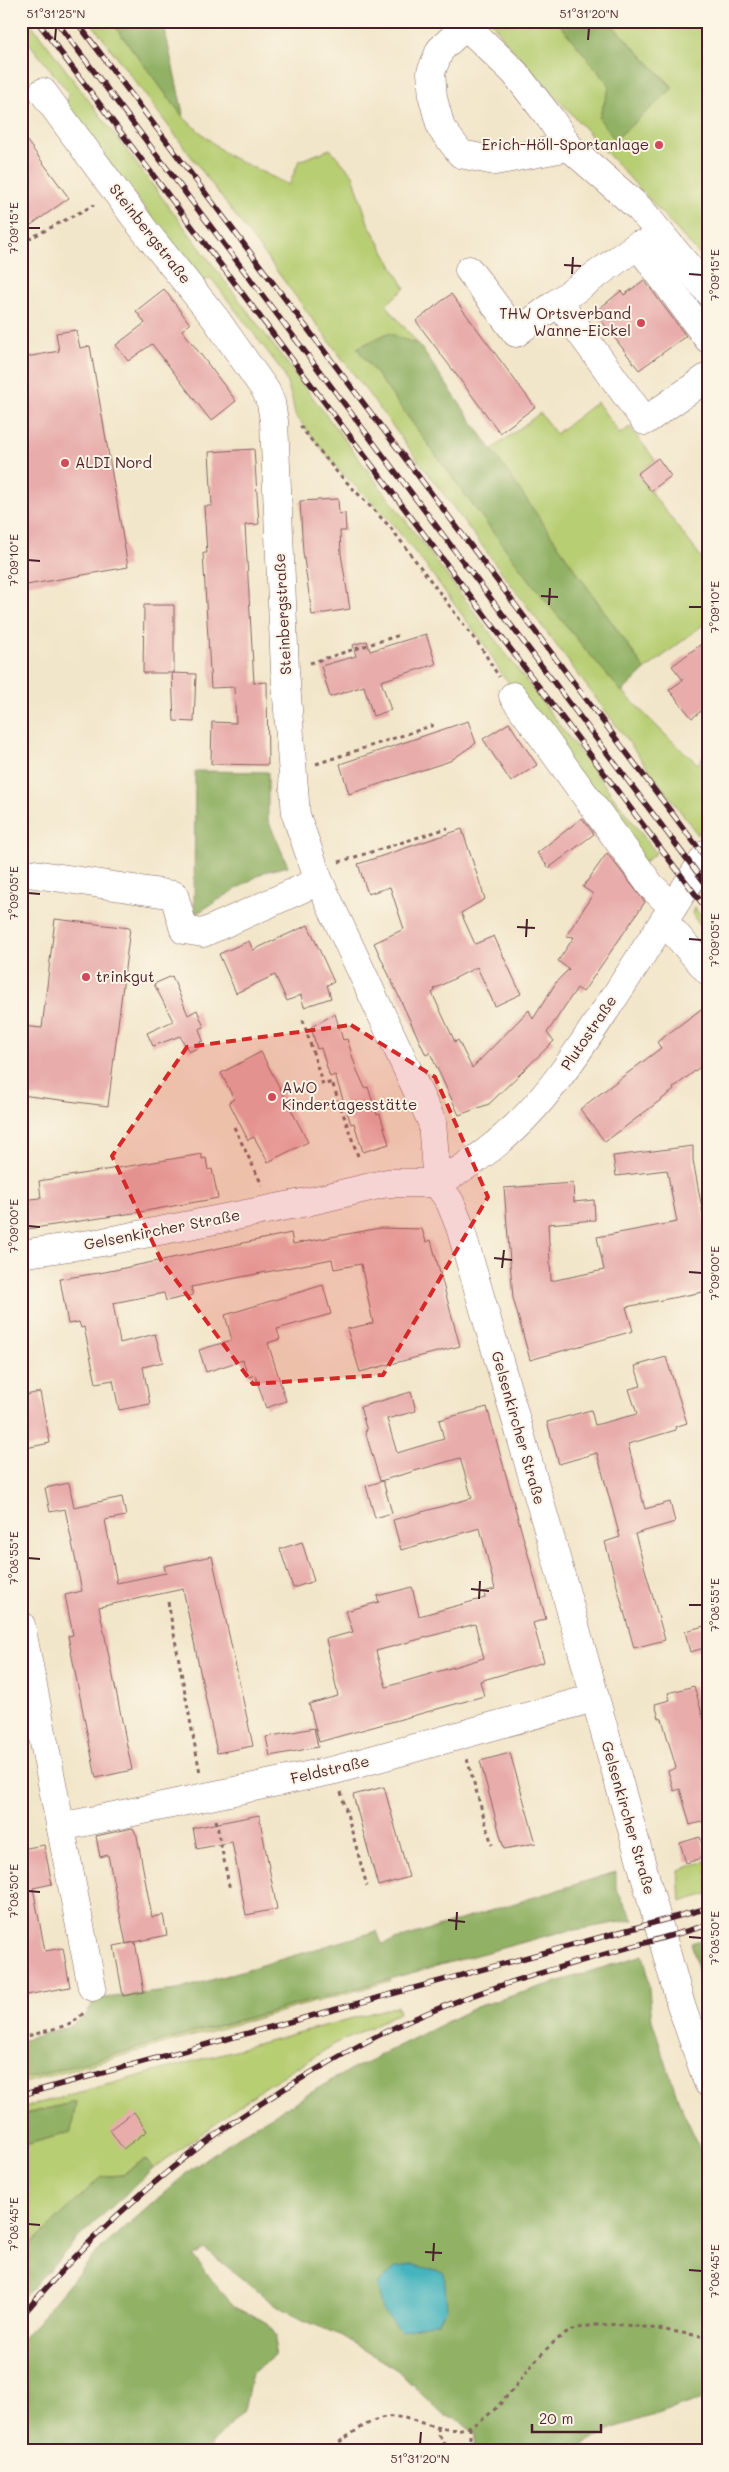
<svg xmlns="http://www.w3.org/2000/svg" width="729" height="2472" font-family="Mali,sans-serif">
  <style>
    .green { fill: #b7ce73; stroke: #80764f }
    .forest { fill: #91b165; stroke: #6e6848 }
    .water { fill: #45b4be; stroke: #486a74 }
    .building { fill: #e8adab; fill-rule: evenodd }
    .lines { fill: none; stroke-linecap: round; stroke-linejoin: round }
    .minor-casing { stroke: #856563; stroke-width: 29 }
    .path { stroke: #856563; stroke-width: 3; stroke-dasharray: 4 4; stroke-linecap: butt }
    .minor { stroke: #fff; stroke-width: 28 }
    .rail-casing { stroke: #4a1f2b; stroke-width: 5.5 }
    .rail { stroke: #fcf5e5; stroke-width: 4; stroke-dasharray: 11; stroke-linecap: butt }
    .marked { fill: #d62828; fill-opacity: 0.2; stroke: #d62828; stroke-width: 4; stroke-dasharray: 10 6; stroke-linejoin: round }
    .ticks { fill: none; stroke: #4a1f2b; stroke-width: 2 }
    .poi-dot { fill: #d1495b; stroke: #fcf5e5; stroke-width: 2 }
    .labels { text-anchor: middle; stroke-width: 4; stroke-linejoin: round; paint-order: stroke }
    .poi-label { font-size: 15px; fill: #4a1f2b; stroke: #fcf5e5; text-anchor: start }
    .street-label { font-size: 15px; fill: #4a1f2b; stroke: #fcf5e5 }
    .neatline { fill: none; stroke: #4a1f2b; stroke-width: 2 }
    .ticks-label { font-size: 12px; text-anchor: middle; fill: #4a1f2b }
  </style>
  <rect width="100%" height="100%" fill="#fcf5e5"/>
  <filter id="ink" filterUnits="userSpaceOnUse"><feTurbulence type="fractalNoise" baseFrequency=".02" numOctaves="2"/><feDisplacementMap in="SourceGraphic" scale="10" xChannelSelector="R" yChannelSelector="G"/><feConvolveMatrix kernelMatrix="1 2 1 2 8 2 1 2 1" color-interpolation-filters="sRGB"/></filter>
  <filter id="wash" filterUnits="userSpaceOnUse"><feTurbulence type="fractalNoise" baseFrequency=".0096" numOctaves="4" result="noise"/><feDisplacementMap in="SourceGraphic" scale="20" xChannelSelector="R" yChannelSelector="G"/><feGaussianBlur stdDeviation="1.12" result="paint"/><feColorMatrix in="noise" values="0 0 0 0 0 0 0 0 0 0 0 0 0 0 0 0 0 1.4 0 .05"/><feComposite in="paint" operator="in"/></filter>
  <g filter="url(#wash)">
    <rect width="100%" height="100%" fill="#f2e6ca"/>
    <g class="green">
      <polygon points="21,21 29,21 656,853 644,863 501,673 486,647 426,566 390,521 338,469 295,415 292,398 283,372 211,278 202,282 65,106 69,93 21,33"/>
      <path d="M90 21H111L184 118 227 155 289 185 299 161 330 149 353 175 368 223 405 288 386 305 419 345 388 333 357 348C403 410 450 472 496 534 557 615 619 697 698 764L706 752 708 753V818L698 835Z"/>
      <polygon points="491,21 557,21 610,86 599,118 673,87 608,21 708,21 708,264 506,42"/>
      <polygon points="597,402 620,434 630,427 655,460 637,474 708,566 708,621 645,670 491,450 540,413 556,434"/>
      <polygon points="694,907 708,925 708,938 692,914"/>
      <polygon points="708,1860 708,1894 681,1902 679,1870"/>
      <polygon points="390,1979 391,1981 21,2084 21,2080"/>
      <polygon points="397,2006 399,2013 335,2044 265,2087 153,2169 145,2159 121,2175 101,2177 21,2254 21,2146 71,2132 75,2102 21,2115 21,2108"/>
    </g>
    <g class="forest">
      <polygon points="111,21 163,21 184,118"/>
      <polygon points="557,21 608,21 673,88 615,140 599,118 610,86"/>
      <path d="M388 333 419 345 645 670 622 692C526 584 444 464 357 348Z"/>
      <polygon points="195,771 268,772 268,820 288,866 264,872 194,915"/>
      <polygon points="616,1872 616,1889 634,1920 557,1933 21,2080 21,2041 72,2025 85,2016 95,1999 177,1990 377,1931 382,1944"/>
      <polygon points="708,1938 708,1977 703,1978 699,1973 691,1943"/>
      <polygon points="643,1955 647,1970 652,2020 663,2054 680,2105 708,2164 708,2397 611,2429 572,2451 474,2451 475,2434 456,2418 444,2416 397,2370 342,2336 303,2320 270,2301 205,2249 194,2257 211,2280 235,2307 268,2323 276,2336 274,2356 252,2373 244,2411 222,2432 211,2445 211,2451 21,2451 21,2341 94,2255 190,2170 240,2135 337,2077 476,2007"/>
      <polygon points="76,2102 71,2132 21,2146 21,2115"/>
      <polygon points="145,2159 153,2169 79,2237 21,2300 21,2254 101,2177 121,2175"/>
    </g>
    <polygon class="water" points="413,2265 444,2272 447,2308 438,2322 401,2331 383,2311 377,2285 396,2267"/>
    <g id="blocks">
      <g class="building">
        <polygon points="21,133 69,198 21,232"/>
        <polygon points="644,280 686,336 639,370 595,312 621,291 624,295"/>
        <polygon points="164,289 190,324 182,330 236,401 211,421 152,344 128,361 116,345 145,323 136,311"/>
        <polygon points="451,294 535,407 500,433 416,321"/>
        <polygon points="76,330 80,348 90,346 128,567 21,586 21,358 59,351 56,333"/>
        <polygon points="254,449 259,524 245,525 254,683 267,682 268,765 211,764 212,722 236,723 234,687 211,688 203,553 207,553 204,506 212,506 209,452"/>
        <polygon points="658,458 671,476 651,491 637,474"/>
        <polygon points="338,499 339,514 345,513 346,531 340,531 341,554 350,609 312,615 303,552 300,501"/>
        <polygon points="144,605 174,605 174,673 143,673"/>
        <polygon points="426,634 436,664 381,681 391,710 373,716 364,686 330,697 321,666 356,656 353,645 367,641 370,651"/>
        <polygon points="708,639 708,706 692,718 669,690 683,680 672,666"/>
        <polygon points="172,673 196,674 194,722 174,721"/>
        <polygon points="468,721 476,743 450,761 349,794 340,764"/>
        <polygon points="509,723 537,765 511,782 483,739"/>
        <polygon points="582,818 594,834 549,868 537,853"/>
        <polygon points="462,829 485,899 461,913 475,944 494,936 521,994 495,1006 477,967 434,989 435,991 432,993 455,1042 458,1040 472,1068 529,1010 533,1019 557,981 569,969 558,961 574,937 566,936 593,894 583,887 607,853 645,902 583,992 577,988 547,1033 554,1041 489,1104 459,1115 430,1053 426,1055 374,943 404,929 390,887 368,894 358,864"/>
        <polygon points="55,919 130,928 108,1106 21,1095 21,1026 42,1028"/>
        <polygon points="308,925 334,982 327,985 331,998 304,1007 301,995 287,1001 275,975 236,993 219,954 249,941 253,950"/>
        <polygon points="172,976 188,1015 197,1010 204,1027 199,1029 203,1041 200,1042 201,1046 189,1052 180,1036 153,1046 147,1033 173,1021 154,984"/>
        <polygon points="708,1004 708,1061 673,1088 674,1090 605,1142 580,1109 661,1048 657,1042"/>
        <polygon points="335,1014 343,1040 347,1039 356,1068 365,1088 368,1087 377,1115 380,1114 389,1144 363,1152 354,1123 351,1124 335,1075 330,1077 321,1048 317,1049 311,1027"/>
        <polygon points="261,1052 308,1142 268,1162 254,1137 248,1140 229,1102 234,1099 221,1073"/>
        <polygon points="693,1146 693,1160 708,1241 708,1291 626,1307 633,1331 530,1360 513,1298 504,1188 573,1183 574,1202 594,1200 595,1220 548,1224 551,1281 604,1270 597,1237 677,1222 667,1170 616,1176 613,1156"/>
        <polygon points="202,1154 202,1159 206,1158 208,1170 212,1169 218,1198 140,1212 21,1230 21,1200 41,1198 39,1181"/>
        <polygon points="380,1228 422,1229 426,1242 431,1240 460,1346 360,1372 347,1329 373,1323 361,1264 334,1269 332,1259 191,1287 193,1295 166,1301 164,1293 113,1303 120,1343 155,1334 163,1362 143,1367 150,1404 119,1410 113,1380 96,1383 84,1327 81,1328 79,1322 68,1324 60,1279 105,1272 291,1233 293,1244"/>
        <polygon points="323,1285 331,1314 277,1329 280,1339 268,1343 286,1401 266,1408 255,1375 248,1377 243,1360 206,1372 199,1350 232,1340 225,1315"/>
        <polygon points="666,1357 687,1423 675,1427 676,1430 628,1444 645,1509 670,1502 675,1522 635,1534 665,1640 634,1648 605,1542 620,1537 597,1453 559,1464 547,1422 591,1410 595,1425 637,1414 629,1389 641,1386 635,1366"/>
        <polygon points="40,1392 50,1443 21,1449 21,1396"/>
        <path d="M411 1392 416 1411 387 1419 397 1453 444 1439 439 1420 487 1407 546 1619 533 1623 544 1662 480 1681 484 1696 319 1742 309 1704 338 1696 326 1639 353 1632 346 1611 379 1602 377 1596 412 1587 419 1616 485 1598 484 1592 495 1589 480 1528 401 1550 393 1520 472 1498 460 1458 380 1481 365 1431H367L360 1407ZM475 1624 484 1658 386 1687 376 1651Z"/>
        <polygon points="383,1481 392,1513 375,1518 366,1486"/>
        <polygon points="69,1483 74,1507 122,1497 126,1516 105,1520 117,1583 166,1573 164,1566 212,1556 253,1746 217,1753 183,1589 99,1607 132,1770 96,1778 68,1636 73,1635 65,1595 82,1591 65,1509 50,1512 45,1488"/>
        <polygon points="302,1542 314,1581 293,1588 280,1549"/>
        <polygon points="708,1625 708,1647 690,1652 685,1631"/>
        <polygon points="694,1686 708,1734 708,1820 690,1825 680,1789 674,1791 668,1771 676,1768 662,1719 659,1718 655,1704 670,1700 668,1693"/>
        <polygon points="314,1728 318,1747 270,1756 266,1737"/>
        <polygon points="510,1753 536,1843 504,1849 480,1761"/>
        <polygon points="384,1787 409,1877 378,1886 353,1795"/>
        <polygon points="259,1815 277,1909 246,1915 232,1842 197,1849 193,1828"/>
        <polygon points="133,1828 137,1836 152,1917 163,1915 167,1935 126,1944 108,1855 100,1857 96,1836"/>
        <polygon points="700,1837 706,1857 686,1863 680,1843"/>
        <polygon points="44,1845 52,1884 33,1888 45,1951 63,1948 70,1987 21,1996 21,1849"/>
        <polygon points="135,1942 144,1992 123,1996 114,1946"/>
        <polygon points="134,2112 147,2131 123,2149 110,2130"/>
      </g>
    </g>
  </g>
  <g filter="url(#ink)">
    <use href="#blocks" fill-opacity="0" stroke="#856563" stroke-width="1"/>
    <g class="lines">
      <g class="minor-casing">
        <g id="minor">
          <polyline points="461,21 515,73 550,118 569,147 640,209 708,291"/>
          <polyline points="465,26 440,50 431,72 433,98 441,128 461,154 495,161 569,147"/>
          <polyline points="43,92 145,231 215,318 266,391 271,403 274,421 285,670 296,815 319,881 432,1122 437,1183 450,1202 460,1227 553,1547 681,2005 708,2083"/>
          <polyline points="469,270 516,333 558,302"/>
          <polyline points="708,339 638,245 558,302 645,421 708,377"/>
          <polyline points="513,696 651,886 673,907"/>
          <polyline points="21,872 174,895 184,930 203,933 319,881"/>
          <polyline points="664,921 708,971"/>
          <path d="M437 1183C526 1136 561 1076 615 996 646 948 677 901 708 853"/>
          <polyline points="21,1254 103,1242 307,1202 387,1183 437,1183"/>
          <polyline points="21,1625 92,1987"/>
          <polyline points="61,1827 335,1770 594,1698"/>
        </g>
      </g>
      <g class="path">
        <polyline points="21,243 94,205"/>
        <polyline points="300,426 336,471 391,528 482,649 499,677"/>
        <polyline points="310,663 400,635"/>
        <polyline points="316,764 434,725"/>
        <polyline points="339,862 448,828"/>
        <polyline points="303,1020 323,1085 332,1082 359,1159"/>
        <polyline points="234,1127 262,1185"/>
        <polyline points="168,1602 200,1773"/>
        <polyline points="467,1759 492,1845"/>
        <polyline points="341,1792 367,1886"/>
        <polyline points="216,1820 230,1890"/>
        <polyline points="21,2038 71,2024 86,2011"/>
        <polyline points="438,2427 439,2435 451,2451"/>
        <polyline points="470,2427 470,2451"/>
        <path d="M326 2451C342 2441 360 2426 378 2419 408 2408 440 2440 471 2426 494 2415 512 2391 527 2371 541 2354 558 2334 579 2328 616 2318 670 2332 708 2337"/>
      </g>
      <use href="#minor" class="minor"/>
      <g class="rail-casing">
        <g id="rail">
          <polyline points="37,21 708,911"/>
          <polyline points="56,21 708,887"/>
          <polyline points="76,21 708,861"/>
          <polyline points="21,2095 708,1908"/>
          <path d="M21 2317C106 2215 206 2132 321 2067 347 2052 373 2037 400 2025 498 1980 605 1955 708 1925"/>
        </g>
      </g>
      <use href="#rail" class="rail"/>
    </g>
  </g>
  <path class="marked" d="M351 1025 435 1077 488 1197 383 1375 253 1384 161 1260 112 1156 187 1047Z"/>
  <path class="ticks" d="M55 40 56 28M588 40 589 28M28 228H40M564 265 581 266M572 274 573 257M689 274 702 275M28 560 40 561M541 596 558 597M549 605 550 588M689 607H702M28 893 40 894M517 927 535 928M526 937 527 919M689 939 702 940M28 1226 40 1227M494 1258 512 1260M502 1268 504 1250M689 1272 702 1273M28 1558 40 1559M471 1589 489 1591M479 1599 480 1581M689 1605H702M28 1891 40 1892M448 1920 465 1922M456 1930 457 1912M689 1937 702 1938M28 2224 40 2225M425 2252 442 2253M433 2261 434 2243M689 2270 702 2271M420 2444 421 2432"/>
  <g class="poi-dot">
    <circle cx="659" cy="145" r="5"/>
    <circle cx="641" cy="323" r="5"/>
    <circle cx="65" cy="463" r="5"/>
    <circle cx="86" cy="977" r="5"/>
    <circle cx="272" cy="1097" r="5"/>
  </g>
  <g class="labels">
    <g class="poi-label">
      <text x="649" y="150" text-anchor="end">Erich-Höll-Sportanlage</text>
      <text x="631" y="319" text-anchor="end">THW Ortsverband<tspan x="631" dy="17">Wanne-Eickel</tspan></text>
      <text x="75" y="468">ALDI Nord</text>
      <text x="96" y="982">trinkgut</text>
      <text x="282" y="1093">AWO<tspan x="282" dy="17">Kindertagesstätte</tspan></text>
    </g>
    <g class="street-label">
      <text transform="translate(150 234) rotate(52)" y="5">Steinbergstraße</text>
      <text transform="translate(283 614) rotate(-93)" y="5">Steinbergstraße</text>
      <text transform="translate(589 1033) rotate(-56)" y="5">Plutostraße</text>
      <text transform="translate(162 1230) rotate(-11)" y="5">Gelsenkircher Straße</text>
      <text transform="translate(518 1428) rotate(74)" y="5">Gelsenkircher Straße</text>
      <text transform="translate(330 1770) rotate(-13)" y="5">Feldstraße</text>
      <text transform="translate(628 1818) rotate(74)" y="5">Gelsenkircher Straße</text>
    </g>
  </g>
  <rect width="729" height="2472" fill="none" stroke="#fcf5e5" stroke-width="55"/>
  <path d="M532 2424v8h69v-8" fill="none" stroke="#4a1f2b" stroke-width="2.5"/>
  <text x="539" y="2424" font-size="15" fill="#4a1f2b" stroke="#fcf5e5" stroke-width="4" paint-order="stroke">20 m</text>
  <rect x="28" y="28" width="674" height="2416" class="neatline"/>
  <g class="ticks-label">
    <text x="56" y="18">51°31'25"N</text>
    <text x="589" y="18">51°31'20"N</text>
    <text transform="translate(14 228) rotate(-90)" y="4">7°09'15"E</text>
    <text transform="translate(715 275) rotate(-90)" y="4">7°09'15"E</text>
    <text transform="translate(14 560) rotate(-90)" y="4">7°09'10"E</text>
    <text transform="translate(715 607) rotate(-90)" y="4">7°09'10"E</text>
    <text transform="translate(14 893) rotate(-90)" y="4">7°09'05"E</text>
    <text transform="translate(715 940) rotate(-90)" y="4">7°09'05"E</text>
    <text transform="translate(14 1226) rotate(-90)" y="4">7°09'00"E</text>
    <text transform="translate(715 1273) rotate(-90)" y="4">7°09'00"E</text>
    <text transform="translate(14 1558) rotate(-90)" y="4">7°08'55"E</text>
    <text transform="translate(715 1605) rotate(-90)" y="4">7°08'55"E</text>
    <text transform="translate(14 1891) rotate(-90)" y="4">7°08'50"E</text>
    <text transform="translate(715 1938) rotate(-90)" y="4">7°08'50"E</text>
    <text transform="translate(14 2224) rotate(-90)" y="4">7°08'45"E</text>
    <text transform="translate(715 2271) rotate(-90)" y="4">7°08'45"E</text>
    <text x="420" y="2463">51°31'20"N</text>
  </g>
</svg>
